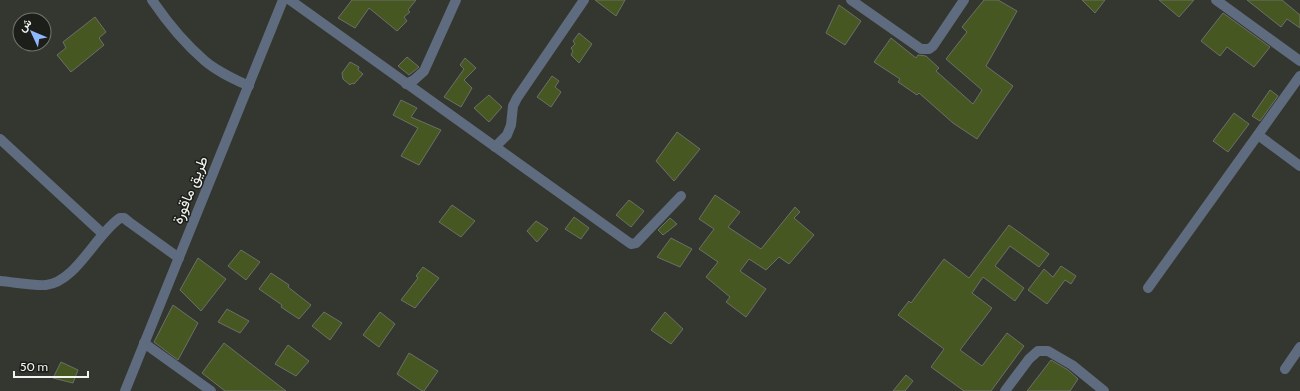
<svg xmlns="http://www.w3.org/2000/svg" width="1300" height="391" font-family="Cabin,Vazirmatn,sans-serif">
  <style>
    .building { fill: #475722; stroke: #6c6f67 }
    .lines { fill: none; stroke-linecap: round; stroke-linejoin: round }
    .minor { stroke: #5f6b7f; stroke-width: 10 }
    .labels { text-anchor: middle; stroke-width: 3; stroke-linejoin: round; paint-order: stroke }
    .street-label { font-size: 15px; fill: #f3f4f0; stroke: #1c1e1a }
  </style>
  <rect width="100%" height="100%" fill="#34372f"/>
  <g class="building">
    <polygon points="352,0 416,0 408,10 410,12 404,17 407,21 397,31 369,8 355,28 338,18"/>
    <polygon points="595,0 625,0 616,16"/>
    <polygon points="984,0 998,0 1017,11 986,66 1013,86 977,139 953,123 919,93 917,95 898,82 900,79 874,62 891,38 916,58 918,55 926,56 939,68 936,71 973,104 982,90 946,59 967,32 962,27"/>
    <polygon points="1082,0 1105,0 1095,13"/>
    <polygon points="1159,0 1194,0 1179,17"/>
    <polygon points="1247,0 1282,0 1300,15 1300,28 1287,19 1281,27"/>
    <polygon points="839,5 861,21 845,45 826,33"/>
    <polygon points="1223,13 1270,47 1254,67 1227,47 1220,56 1201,41"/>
    <polygon points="95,17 106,32 99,38 104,45 71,72 57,55 66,48 63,42"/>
    <polygon points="579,33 592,44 579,63 571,55 573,51 571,48 575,44 573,41"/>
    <polygon points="407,57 419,67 409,75 398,66"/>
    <polygon points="465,58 476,68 464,80 472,88 461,107 444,97 464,69 460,65"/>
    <polygon points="350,62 359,67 358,70 363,74 354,84 352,83 350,85 343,79 342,73"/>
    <polygon points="552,76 559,81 555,87 561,92 551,107 537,97"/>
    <polygon points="1270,90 1278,96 1260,121 1252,116"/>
    <polygon points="489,95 502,107 489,122 474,108"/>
    <polygon points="401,100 417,108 411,117 441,130 419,165 401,156 418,128 393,115"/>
    <polygon points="1234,113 1249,124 1228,152 1213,141"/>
    <polygon points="677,132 700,149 674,181 656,161"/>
    <polygon points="715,195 740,212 728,227 761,249 795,207 800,212 794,218 814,235 789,264 779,257 766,270 749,259 740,271 766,289 746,317 726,302 730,297 706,277 718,262 699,249 714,229 699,219"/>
    <polygon points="629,200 644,211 631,227 616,215"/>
    <polygon points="452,205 475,221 461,237 439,222"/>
    <polygon points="574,217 589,228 581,239 565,229"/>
    <polygon points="670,218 677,224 663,235 658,230"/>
    <polygon points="536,221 548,229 537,242 527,231"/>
    <polygon points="1009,225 1049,254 1039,267 1010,246 995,266 1024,288 1015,301 983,277 972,293 992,308 960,350 982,366 1007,333 1024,346 991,391 964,391 931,367 944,349 898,315 909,301 911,303 944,259 969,278"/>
    <polygon points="671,238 692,249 680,267 657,257"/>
    <polygon points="241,250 260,262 246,280 228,266"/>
    <polygon points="198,258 226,279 201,311 180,290"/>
    <polygon points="1061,266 1076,276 1071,284 1065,280 1047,304 1028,290 1044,269 1053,277"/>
    <polygon points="423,267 439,278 415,308 401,300 418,278 416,276"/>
    <polygon points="271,273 289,285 288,287 311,305 299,319 281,307 282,305 259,289"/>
    <polygon points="173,305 198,323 178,360 154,342"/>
    <polygon points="227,309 249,321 240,333 218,322"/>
    <polygon points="324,312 342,323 330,340 312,326"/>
    <polygon points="380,312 395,324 379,347 363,335"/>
    <polygon points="665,312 683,329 671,344 651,330"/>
    <polygon points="224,343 286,391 225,391 202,373"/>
    <polygon points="288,345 309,361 296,376 275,364"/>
    <polygon points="409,353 438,371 424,391 422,391 397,374"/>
    <polygon points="1051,360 1068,370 1078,379 1070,391 1027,391"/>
    <polygon points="61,362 78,370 73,383 53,378"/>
    <polygon points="906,375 913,381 905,391 893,391"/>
  </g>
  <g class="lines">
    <g class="minor">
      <path d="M152 0C167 22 185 44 205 61 218 72 234 79 249 86"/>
      <polyline points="290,0 631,244 636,243 681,196"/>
      <polyline points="851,0 921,49 929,49 933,46 964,0"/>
      <polyline points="1216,0 1300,61"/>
      <polyline points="406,84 414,80 424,71 456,0"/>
      <polyline points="1258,135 1300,166"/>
      <polyline points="0,139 103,234"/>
      <polyline points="495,147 507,135 511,125 513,106 517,98 584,0"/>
      <path d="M0 281C13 282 34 286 46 285 76 282 96 234 120 218H124L129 222 179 258"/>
      <polyline points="1148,288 1300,76"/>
      <polyline points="144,343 211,391"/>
      <polyline points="1285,369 1300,347"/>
      <polyline points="125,391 283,0"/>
      <polyline points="1005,391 1029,359 1038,351 1048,351 1072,365 1104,391"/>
    </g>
  </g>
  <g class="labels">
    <g class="street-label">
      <text transform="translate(190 190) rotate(-68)" y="5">طريق ماقورة</text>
    </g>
  </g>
  <g transform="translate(32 32) rotate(314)"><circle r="19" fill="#1c1e1a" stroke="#727470"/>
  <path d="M0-3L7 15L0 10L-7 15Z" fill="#90b8fd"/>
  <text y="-6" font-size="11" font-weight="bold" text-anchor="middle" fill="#f3f4f0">ش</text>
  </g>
  <path d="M14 371v6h74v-6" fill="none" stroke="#f3f4f0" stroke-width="2"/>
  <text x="20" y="371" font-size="12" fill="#f3f4f0" stroke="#1c1e1a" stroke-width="3" paint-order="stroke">50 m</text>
</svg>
